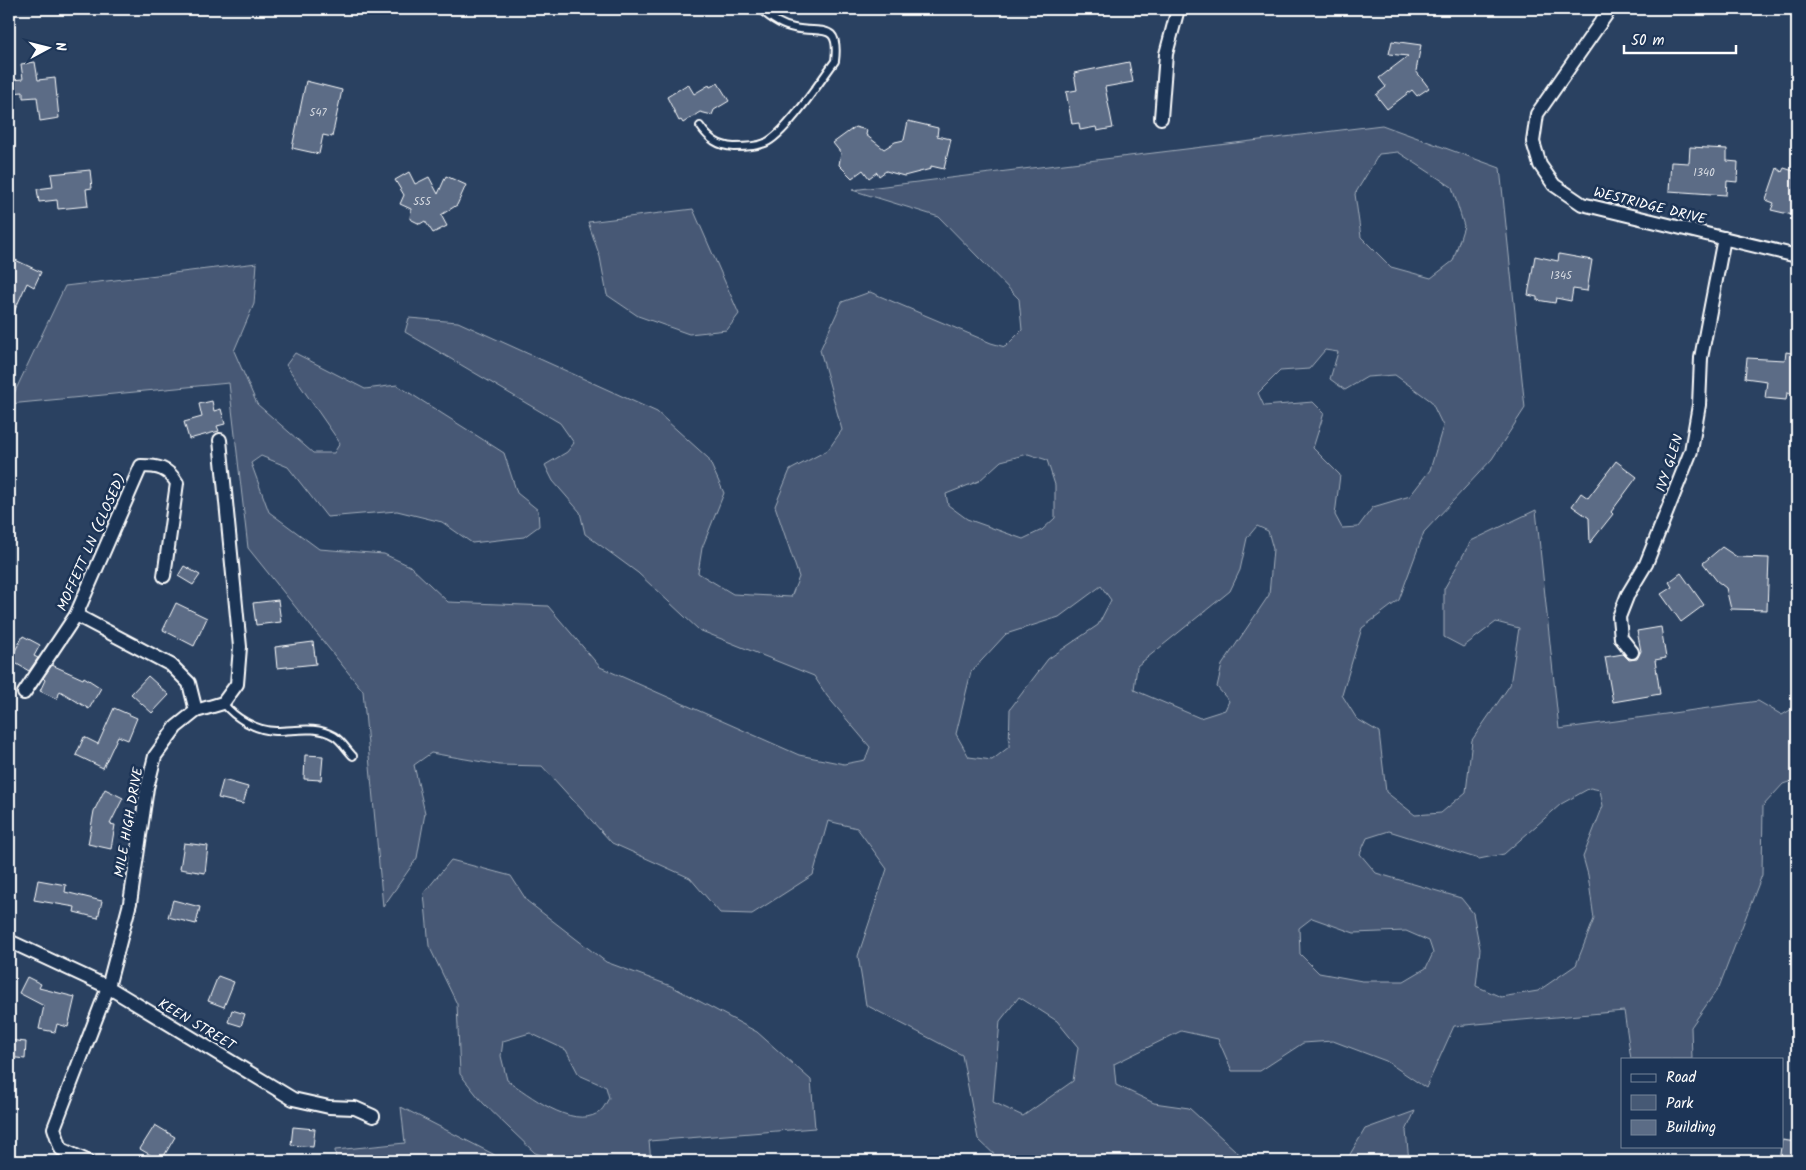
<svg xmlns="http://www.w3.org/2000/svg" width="1806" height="1170" font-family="Kalam,sans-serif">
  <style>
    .green { fill: #465975; stroke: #a2acba; fill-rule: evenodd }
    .building { fill: #5b6c86; stroke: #fff }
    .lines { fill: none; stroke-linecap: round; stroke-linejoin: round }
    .service-casing { stroke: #fff; stroke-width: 10 }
    .minor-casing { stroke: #fff; stroke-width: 16 }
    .service { stroke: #1d3557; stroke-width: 6 }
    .minor { stroke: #1d3557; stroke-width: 12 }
    .labels { text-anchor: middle; stroke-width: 5; stroke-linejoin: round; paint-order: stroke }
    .number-label { font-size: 11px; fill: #d6dae1 }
    .street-label { font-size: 14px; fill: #fff; stroke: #1d3557 }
  </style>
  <rect width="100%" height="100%" fill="#2a4161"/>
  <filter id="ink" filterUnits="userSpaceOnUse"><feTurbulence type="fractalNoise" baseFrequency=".02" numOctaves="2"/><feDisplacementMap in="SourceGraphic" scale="10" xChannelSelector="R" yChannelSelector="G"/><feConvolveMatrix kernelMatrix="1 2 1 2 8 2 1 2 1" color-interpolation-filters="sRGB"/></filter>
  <g filter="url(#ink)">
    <g class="green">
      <path d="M1382 125 1500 168 1525 408 1492 459 1424 532 1399 600 1362 628 1342 695 1357 719 1379 732 1386 792 1415 815 1441 813 1466 792 1472 740 1510 685 1519 628 1496 622 1463 647 1444 637V589L1471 541 1536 510 1559 729 1758 701 1782 715 1797 706V779L1783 784 1763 806 1762 875 1719 987 1691 1027 1692 1059H1631L1624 1011 1454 1026 1426 1088 1386 1061 1333 1041 1303 1043 1260 1071H1232L1218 1039 1181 1031 1114 1064 1116 1085 1154 1103 1189 1108 1247 1161H1001L978 1139 962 1055 866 1005 858 956 887 869 857 828 828 821 813 875 752 914 720 913 690 878 612 843 542 766 500 765 431 753 414 765 425 813 417 858 383 907 363 691 248 548 229 383 9 404 65 286 257 263 254 304 234 351 257 404 313 453H334L340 443 286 365 295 353 365 389 397 385 504 453 517 493 538 510 539 526 524 537 472 543 442 522 397 511 327 517 288 467 261 456 251 463 269 512 319 549 384 554 410 566 448 602 548 606 600 667 799 755 844 764 865 760 870 747 827 696 814 676 699 630 638 573 585 534 580 512 553 481 545 465 567 452 574 443 560 423 405 332 409 318 458 322 657 412 708 458 724 493 702 548 698 573 733 594 791 597 799 577 775 506 790 470 828 450 842 430 820 350 842 302 870 292 991 343 1005 347 1022 330 1019 299 939 217 852 190ZM1398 152 1452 187 1464 226 1453 261 1431 278 1391 267 1361 237 1355 194 1379 154ZM1325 350 1338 352 1330 379 1345 390 1367 377 1395 375 1431 401 1443 426 1430 470 1410 496 1373 507 1358 527 1342 528 1335 515 1340 475 1313 448 1324 413 1313 402 1264 406 1258 393 1280 371 1309 369ZM1028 454 1047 460 1055 485V518L1042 530 1023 539 967 519 948 505 946 494 979 481 1001 461ZM1257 526 1268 531 1273 549 1269 595 1222 665 1217 687 1229 701 1225 710 1200 718 1134 690 1137 666 1230 591 1240 570 1247 538ZM1101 586 1111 600 1098 625 1048 659 1010 709 1009 747 992 760 969 757 956 734 971 672 1006 634 1059 617ZM1590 788 1600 790 1603 806 1583 857 1588 875 1594 919 1576 965 1538 991 1501 997 1476 986 1480 949 1473 913 1461 898 1376 873 1360 854 1367 838 1389 831 1479 859 1504 854 1561 804ZM1312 918 1354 933 1406 931 1429 941 1433 953 1426 968 1404 981H1362L1319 973 1300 954 1299 928ZM1019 997 1057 1021 1078 1047 1073 1081 1023 1116 993 1102 1000 1021Z"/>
      <polygon points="693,209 739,314 727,330 689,334 638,316 607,295 600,257 588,222"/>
      <path d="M451 860 511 876 527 901 606 962 671 986 757 1032 811 1080 815 1128 649 1141 651 1161H561L535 1153 483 1103 460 1074 457 1004 429 946 424 893ZM530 1033 566 1050 579 1075 606 1087 609 1098C606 1103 603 1110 598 1113 571 1129 529 1095 507 1080L501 1056 503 1041Z"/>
      <polygon points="401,1107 493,1154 503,1161 336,1161 335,1150 405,1143"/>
      <polygon points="1415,1111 1406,1131 1409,1161 1346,1161 1365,1129"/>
    </g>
    <g class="building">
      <polygon points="1392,41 1421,45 1416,71 1429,88 1417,96 1412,90 1387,109 1376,95 1386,87 1379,78 1408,56 1389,54"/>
      <polygon points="35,62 38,80 55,78 59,118 40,121 37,97 23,98 23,92 12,93 11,80 23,79 21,64"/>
      <polygon points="1129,62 1133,82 1105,87 1113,128 1097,131 1096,127 1080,130 1079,123 1072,124 1066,92 1077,90 1074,73"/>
      <polygon points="306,81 342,90 332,137 323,135 319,154 292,148"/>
      <polygon points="718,83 729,101 714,110 712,115 700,112 683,123 681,120 679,121 667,97 688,84 694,94 709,85 710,87"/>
      <polygon points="908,121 938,128 937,136 951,139 944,169 931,166 931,169 904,176 886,171 879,176 877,172 869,178 863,170 852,178 839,165 841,153 833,143 855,127 867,130 866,135 884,149 895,142 904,140"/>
      <polygon points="1690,147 1727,149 1727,161 1738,162 1737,182 1727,181 1726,195 1669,191 1671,162 1689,163"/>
      <polygon points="1777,168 1782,172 1784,168 1797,172 1797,216 1771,210 1774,203 1766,200"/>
      <polygon points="90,170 92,188 86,189 88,206 58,209 57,200 39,202 37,189 53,187 51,174"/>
      <polygon points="409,172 415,184 429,177 438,194 446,176 466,185 457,205 441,215 447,226 433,233 425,221 420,224 410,219 411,209 400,204 404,195 395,180"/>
      <polygon points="1559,254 1592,260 1587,291 1573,289 1571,301 1556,298 1555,303 1537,300 1537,297 1528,295 1535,256 1558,261"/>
      <polygon points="9,257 41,272 34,287 27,283 9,323"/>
      <polygon points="1786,352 1797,354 1795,394 1787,393 1786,400 1765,398 1767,381 1745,378 1747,358 1785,360"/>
      <polygon points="212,401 214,411 221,409 225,424 217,426 219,431 189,439 184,422 202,417 199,404"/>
      <polygon points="1616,461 1637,477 1611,512 1613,514 1590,543 1589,518 1572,506 1581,493 1588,498"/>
      <polygon points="1722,547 1737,557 1769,558 1767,610 1731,609 1726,588 1717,581 1703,563"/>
      <polygon points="184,566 200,575 193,585 178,576"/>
      <polygon points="1681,573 1704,605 1681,622 1661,594 1672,587 1669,582"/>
      <polygon points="278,600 281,622 256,625 253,603"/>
      <polygon points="176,603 207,618 194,646 163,630"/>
      <polygon points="1661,627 1666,658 1655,660 1660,694 1613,702 1605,657 1623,654 1629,660 1637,659 1641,651 1637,631"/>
      <polygon points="23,636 40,645 34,656 38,658 29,671 10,660"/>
      <polygon points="313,642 316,664 277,668 275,647"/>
      <polygon points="52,665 83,679 84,677 101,688 89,709 60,691 57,699 40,691 45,680 43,678"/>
      <polygon points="148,676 169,695 152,713 131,694"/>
      <polygon points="114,708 137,718 128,740 118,736 103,768 76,755 84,737 98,744"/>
      <polygon points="305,755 323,756 321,780 304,779"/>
      <polygon points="223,780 248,787 243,804 218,798"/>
      <polygon points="105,789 123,798 110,824 115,825 111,849 88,844 94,811"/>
      <polygon points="184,843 208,846 205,873 180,869"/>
      <polygon points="38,880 66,885 65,892 102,901 98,918 74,912 75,907 34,900"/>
      <polygon points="173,900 200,907 196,924 168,917"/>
      <polygon points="218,976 234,982 224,1007 208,1001"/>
      <polygon points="27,977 41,984 39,988 75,997 68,1027 57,1024 55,1032 39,1029 44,1006 19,993"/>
      <polygon points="232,1010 245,1014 241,1026 228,1022"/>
      <polygon points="9,1040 26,1042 25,1059 9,1057"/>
      <polygon points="155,1125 175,1137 161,1161 140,1149"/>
      <polygon points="293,1127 315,1129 313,1147 291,1145"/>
      <polygon points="1782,1140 1796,1142 1790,1161 1779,1161"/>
    </g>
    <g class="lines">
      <g class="service-casing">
        <g id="service">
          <path d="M700 126C709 139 718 146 734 147 744 147 756 147 765 143 785 135 821 80 835 61 840 21 821 34 794 28 781 26 769 17 760 9"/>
          <path d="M223 703C235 718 256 731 276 731 296 731 315 725 334 736 341 740 347 750 353 756"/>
        </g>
      </g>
      <g class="minor-casing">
        <g id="minor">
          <polyline points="1610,9 1537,114 1533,142 1540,165 1554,185 1582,204 1797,256"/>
          <polyline points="1161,118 1166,54 1178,9"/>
          <polyline points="76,615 171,665 189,683 196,711"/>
          <polyline points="1632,652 1621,638 1619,617 1628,594 1646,564 1691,451 1699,405 1701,358 1724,238"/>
          <path d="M24 693 76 615 141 466C158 466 168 468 177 483L164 576"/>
          <polyline points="9,941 108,987 293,1099 329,1107 355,1108 373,1116"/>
          <polyline points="87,1161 61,1149 54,1128 108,987 130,903 147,788 155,756 176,727 196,711 223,703 237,684 240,647 220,440"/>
        </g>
      </g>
      <use href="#service" class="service"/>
      <use href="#minor" class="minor"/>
    </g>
  </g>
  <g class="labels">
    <g class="number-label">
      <text x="318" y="116">547</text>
      <text x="1704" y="176">1340</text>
      <text x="422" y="205">555</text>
      <text x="1561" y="279">1345</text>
    </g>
    <g class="street-label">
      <text transform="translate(1650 205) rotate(14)" y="5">WESTRIDGE DRIVE</text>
      <text transform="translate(1669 463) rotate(-72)" y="5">IVY GLEN</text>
      <text transform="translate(91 542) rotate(-66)" y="5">MOFFETT LN (CLOSED)</text>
      <text transform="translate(128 822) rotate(-80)" y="5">MILE HIGH DRIVE</text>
      <text transform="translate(197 1024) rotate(31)" y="5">KEEN STREET</text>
    </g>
  </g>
  <rect width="1806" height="1170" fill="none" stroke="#1d3557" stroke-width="30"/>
  <rect x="15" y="15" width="1776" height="1140" fill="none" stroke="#fff" stroke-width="2" filter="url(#ink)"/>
  <rect x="1621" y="1058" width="162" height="90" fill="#1d3557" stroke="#77869a"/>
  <rect x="1631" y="1074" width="25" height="8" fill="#1d3557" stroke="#77869a"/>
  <text x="1666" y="1082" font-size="15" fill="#ffffff">Road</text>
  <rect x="1631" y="1095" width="25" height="15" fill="#465975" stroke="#77869a"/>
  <text x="1666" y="1108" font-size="15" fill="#ffffff">Park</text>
  <rect x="1631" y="1120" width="25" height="15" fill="#5b6c86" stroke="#77869a"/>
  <text x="1666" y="1132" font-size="15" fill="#ffffff">Building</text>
  <g transform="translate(48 48) rotate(83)" stroke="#1d3557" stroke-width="4" paint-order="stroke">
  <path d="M0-4L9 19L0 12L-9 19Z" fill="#ffffff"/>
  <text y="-8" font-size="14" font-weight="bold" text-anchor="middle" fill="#ffffff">N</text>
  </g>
  <path d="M1624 45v8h112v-8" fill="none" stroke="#ffffff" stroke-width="2.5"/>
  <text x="1631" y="45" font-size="15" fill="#ffffff" stroke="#1d3557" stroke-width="4" paint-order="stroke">50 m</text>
</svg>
